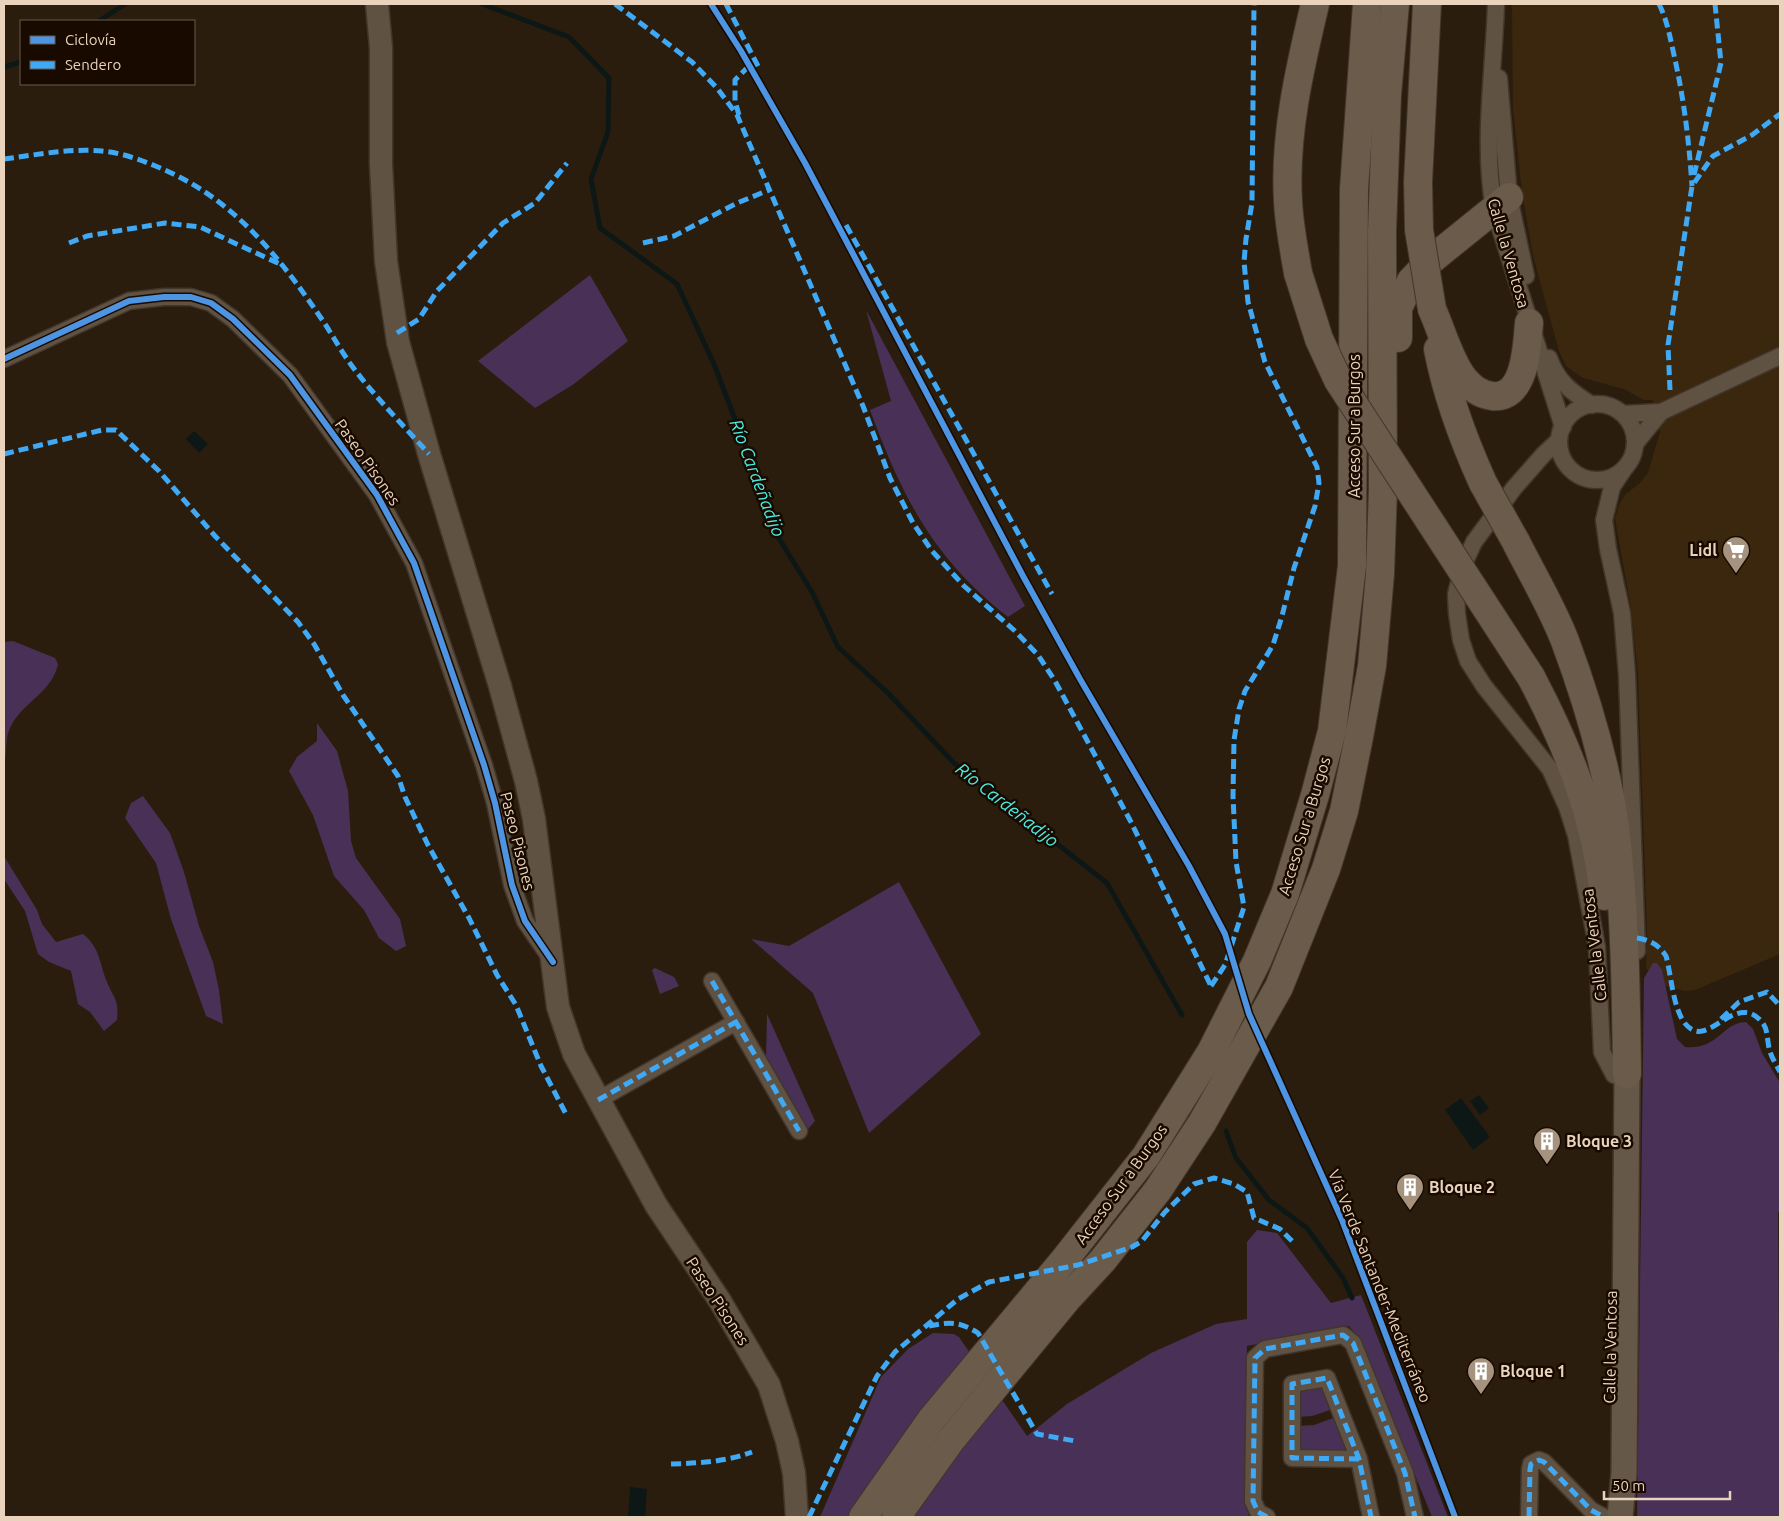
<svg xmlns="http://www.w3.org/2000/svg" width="1784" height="1521" font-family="Ubuntu,sans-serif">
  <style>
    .built { fill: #3b270d }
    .green { fill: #483056 }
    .water { fill: #0d1816 }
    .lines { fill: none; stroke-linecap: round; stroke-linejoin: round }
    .stream { stroke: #0d1816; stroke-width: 5 }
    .street-casing { stroke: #42362b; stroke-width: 19 }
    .secondary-casing { stroke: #42362b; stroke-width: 25 }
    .primary-casing { stroke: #42362b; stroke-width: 28 }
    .highway-casing { stroke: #42362b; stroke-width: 30 }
    .street { stroke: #605242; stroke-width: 16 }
    .secondary { stroke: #605242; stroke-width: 22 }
    .primary { stroke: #665848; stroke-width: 25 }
    .highway { stroke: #6a5b4a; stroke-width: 28 }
    .highway-bridge-casing { stroke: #42362b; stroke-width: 30; stroke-linecap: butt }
    .highway-bridge { stroke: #6a5b4a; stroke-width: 28 }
    .quiet { stroke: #3fa9f5; stroke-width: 5; stroke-dasharray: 10 5; stroke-linecap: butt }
    .cycleway-casing { stroke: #190a00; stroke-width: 9 }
    .cycleway { stroke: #4d94e3; stroke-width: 6 }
    .labels { text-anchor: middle; stroke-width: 5; stroke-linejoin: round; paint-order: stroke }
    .street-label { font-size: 16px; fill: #e9d3bd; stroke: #190a00 }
    .poi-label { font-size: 16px; font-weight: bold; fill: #e9d3bd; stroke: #190a00; text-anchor: start }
    .water-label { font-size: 18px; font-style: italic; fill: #4beee4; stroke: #190a00 }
  </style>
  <rect width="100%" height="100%" fill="#2b1d0d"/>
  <polygon class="built" points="1512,4 1780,4 1780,954 1695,990 1685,991 1660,984 1646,968 1647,929 1638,673 1631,608 1615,518 1620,503 1626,494 1640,483 1648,473 1660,432 1653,400 1644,400 1624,389 1583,378 1566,366 1559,351 1533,256 1522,192 1513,109"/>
  <g class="green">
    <polygon points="590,275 628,341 574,384 535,408 478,361"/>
    <path d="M866 310 1025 606 1008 617C933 558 902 497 870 410L891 401Z"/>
    <path d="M13 641 55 658 58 664C52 693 22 702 10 728 5 738 7 754 4 766V642Z"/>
    <polygon points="317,723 337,751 348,791 351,841 356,858 400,919 406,946 396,951 379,938 364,910 334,876 313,815 289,771 297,757 317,741"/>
    <polygon points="143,796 170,833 184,872 199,926 213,962 219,990 223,1024 206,1016 171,919 156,863 125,818 131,803"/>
    <path d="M4 856 37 910 42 924 56 942 83 934C101 949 99 963 107 982 114 999 119 999 117 1020L104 1031 90 1012 78 1004 71 971 49 962 38 954 25 911 4 879Z"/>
    <polygon points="899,882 981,1034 869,1133 813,993 751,939 789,946"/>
    <path d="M1653 963H1657L1662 970 1677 1039 1685 1047C1719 1050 1721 1023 1746 1022L1753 1029 1762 1053 1780 1083V1211L1778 1213 1780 1517H1637L1644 978Z"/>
    <polygon points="655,968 674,977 679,986 660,994 652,970"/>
    <polygon points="767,1014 815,1121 808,1129 766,1056"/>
    <polygon points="1257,1230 1277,1233 1331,1303 1361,1295 1448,1517 1432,1517 1360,1340 1349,1326 1247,1346 1245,1500 1249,1517 820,1517 881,1377 908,1349 933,1333 954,1334 959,1337 1027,1436 1067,1404 1151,1353 1216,1324 1247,1319 1247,1242"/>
    <polygon points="1323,1385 1333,1409 1312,1416 1297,1417 1297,1390"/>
    <polygon points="1336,1417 1349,1451 1298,1452 1297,1426 1314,1425"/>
  </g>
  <g class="water">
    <polygon points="194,431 208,444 199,453 186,439"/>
    <polygon points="1479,1095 1489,1108 1480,1115 1470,1101"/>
    <polygon points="1461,1098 1490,1137 1473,1150 1445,1110"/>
    <polygon points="630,1487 647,1489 645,1517 628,1517"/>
  </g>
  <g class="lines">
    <g class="stream">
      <polyline points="482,4 569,37 609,78 608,132 591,179 600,228 677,284 714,364 751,461 775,532 812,592 838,647 888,693 954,763 1107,883 1182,1015"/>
      <polyline points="99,21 125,4"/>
      <polyline points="4,67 21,62"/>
      <polyline points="1226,1131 1236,1158 1269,1200 1307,1228 1343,1278 1352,1298"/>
    </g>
    <g class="street-casing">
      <g id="street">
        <path d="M1496 4C1494 71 1482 142 1494 209L1563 427"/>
        <polyline points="1499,78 1509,197 1526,276"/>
        <path d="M1549 358C1557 381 1571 392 1592 405"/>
        <polyline points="4,359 129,301 164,297 191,297 211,303 233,319 290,375 377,495 414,563 484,765 495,803 512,885 525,921 551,959"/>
        <circle cx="1597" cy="442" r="38"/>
        <polyline points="1623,414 1661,412 1780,356"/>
        <polyline points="1559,440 1543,455 1514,488 1474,542 1463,566 1456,594 1457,614 1461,640 1468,661 1484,686 1550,769 1567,807 1576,835 1597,947 1602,1052 1614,1075"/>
        <polyline points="1635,444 1661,412"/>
        <polyline points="1624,469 1612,487 1604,520 1608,549 1622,613 1627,675 1637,951"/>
        <polyline points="712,981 799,1131"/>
        <polyline points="598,1100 736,1022"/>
        <polyline points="1359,1459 1292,1458 1292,1384 1327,1378 1359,1459 1371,1517"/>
        <polyline points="1267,1517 1258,1512 1253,1501 1255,1358 1265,1349 1343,1335 1353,1343 1405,1473 1415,1517"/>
        <polyline points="1529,1517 1530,1469 1531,1464 1539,1460 1544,1462 1591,1510 1604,1517"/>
      </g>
    </g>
    <g class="secondary-casing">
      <polyline id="secondary" points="377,4 381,48 381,164 386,261 398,342 429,454 500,686 526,781 534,819 558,1007 574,1054 656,1205 720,1301 769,1385 787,1441 794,1473 797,1517"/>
    </g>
    <g class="primary-casing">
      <polyline id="primary" points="1620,1517 1624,1473 1627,1074"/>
    </g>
    <g class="highway-casing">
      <g id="highway">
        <polyline points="1419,230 1418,182 1427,4"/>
        <path d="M1298 273C1294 249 1289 225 1288 201 1284 135 1300 67 1315 4"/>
        <path d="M1432 309C1441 329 1450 362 1464 379 1472 388 1479 394 1492 396 1526 400 1527 345 1529 323"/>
        <polyline points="1398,338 1398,308 1411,281 1431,260 1509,197"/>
        <path d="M1438 349C1447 396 1463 439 1483 483"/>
        <path d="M1516 542C1532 574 1552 607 1565 641 1587 700 1606 764 1615 827 1625 909 1626 991 1627 1074"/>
        <path d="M1531 677C1568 747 1596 817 1604 896"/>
        <polyline points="863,1517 931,1420 1065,1259 1146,1156 1211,1052 1257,961 1285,894 1315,795 1332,731 1352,566 1354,189 1367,4"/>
        <polyline points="896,1517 951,1440 1067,1299 1103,1260 1158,1190 1202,1123 1279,987 1326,869 1344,811 1359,737 1372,666 1380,574 1383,489 1382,231 1387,95 1395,4"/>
      </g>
    </g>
    <use href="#street" class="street"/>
    <use href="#secondary" class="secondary"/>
    <use href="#primary" class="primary"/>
    <use href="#highway" class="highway"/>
    <g class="highway-bridge-casing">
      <g id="highway-bridge">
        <polyline points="1419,230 1432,309"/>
        <polyline points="1298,273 1319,339 1338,380 1531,677"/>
        <polyline points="1483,483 1516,542"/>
      </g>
    </g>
    <use href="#highway-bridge" class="highway-bridge"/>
    <g class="quiet">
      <polyline points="615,4 692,62 717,88 737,115 863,406 890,478 913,523 932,551 964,586 1015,631 1038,655 1055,681 1131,822 1211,986"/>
      <polyline points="726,4 760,70"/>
      <path d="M1659 4C1667 20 1670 37 1674 55 1684 99 1689 141 1692 186"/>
      <polyline points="739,115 735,101 735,80 752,63"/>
      <path d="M4 159C36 155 69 148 102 151 124 153 147 162 167 171 236 202 281 259 323 321 333 336 341 351 352 366 375 397 403 425 429 454"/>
      <polyline points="1694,175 1721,63 1715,4"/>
      <polyline points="846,225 1052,594"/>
      <polyline points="69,243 87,236 165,223 200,227 282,265"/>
      <polyline points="643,243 674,236 737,203 769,190"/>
      <polyline points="397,333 419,319 437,291 503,223 535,203 567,163"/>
      <polyline points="1670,390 1668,345 1692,186 1713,156 1752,135 1780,114"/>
      <polyline points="4,454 102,430 116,430 159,471 215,536 298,622 314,644 343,695 398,776 405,797 428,845 469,918 497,975 516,1005 541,1066 567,1116"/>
      <path d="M1637 938C1650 940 1659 945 1666 956 1672 976 1673 1021 1693 1030 1712 1040 1738 993 1762 1022 1768 1029 1767 1039 1769 1048 1771 1057 1776 1064 1780 1072"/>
      <polyline points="712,981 799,1131"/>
      <polyline points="1211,986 1225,965 1244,907 1236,862 1233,796 1234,740 1239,709 1245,691 1273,645 1282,616 1294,568 1315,506 1319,483 1317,467 1265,362 1248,302 1244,262 1246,239 1252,203 1254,4"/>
      <polyline points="1721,1019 1739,1002 1767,992 1780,1006"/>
      <polyline points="598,1100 736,1022"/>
      <path d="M929 1326C950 1322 959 1321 978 1333L1037 1434 1075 1441"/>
      <polyline points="1359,1459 1292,1458 1292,1384 1327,1378 1359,1459 1371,1517"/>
      <path d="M671 1464C700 1463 725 1462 752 1452"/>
      <polyline points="809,1517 877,1376 895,1352 958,1299 989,1282 1078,1265 1132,1247 1142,1241 1165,1212 1194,1184 1214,1178 1234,1184 1247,1192 1254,1218 1280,1229 1292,1241"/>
      <polyline points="1267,1517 1258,1512 1253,1501 1255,1358 1265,1349 1343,1335 1353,1343 1405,1473 1415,1517"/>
      <polyline points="1529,1517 1530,1469 1531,1464 1539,1460 1544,1462 1591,1510 1604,1517"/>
    </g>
    <g class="cycleway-casing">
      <g id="cycleway">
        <polyline points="711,4 741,51 805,163 1023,576 1080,679 1189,866 1225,934 1249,1014 1342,1220 1455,1517"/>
        <polyline points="4,359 129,301 164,297 191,297 211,303 233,319 290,375 377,495 414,563 484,765 495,803 512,885 525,921 553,962"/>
      </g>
    </g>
    <use href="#cycleway" class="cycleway"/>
  </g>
  <defs>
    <g id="supermarket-pin" transform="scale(1.4375)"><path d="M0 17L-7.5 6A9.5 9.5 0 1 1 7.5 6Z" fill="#a6937f" stroke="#190a00"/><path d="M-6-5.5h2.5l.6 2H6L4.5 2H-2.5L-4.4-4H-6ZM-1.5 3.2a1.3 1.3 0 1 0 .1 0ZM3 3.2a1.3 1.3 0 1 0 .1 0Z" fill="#fff"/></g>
    <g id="building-pin" transform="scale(1.4375)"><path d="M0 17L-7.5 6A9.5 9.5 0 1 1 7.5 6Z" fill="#a6937f" stroke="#190a00"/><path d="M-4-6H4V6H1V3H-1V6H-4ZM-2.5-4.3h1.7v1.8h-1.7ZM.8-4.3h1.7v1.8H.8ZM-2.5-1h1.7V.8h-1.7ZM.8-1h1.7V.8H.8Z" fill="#fff"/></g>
  </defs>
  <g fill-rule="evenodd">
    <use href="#supermarket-pin" x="1736" y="550"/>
    <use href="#building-pin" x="1547" y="1141"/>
    <use href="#building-pin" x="1410" y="1187"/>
    <use href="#building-pin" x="1481" y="1371"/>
  </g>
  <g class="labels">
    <g class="street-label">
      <text transform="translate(1509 253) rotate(74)" y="6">Calle la Ventosa</text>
      <text transform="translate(1354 426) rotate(-90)" y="6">Acceso Sur a Burgos</text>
      <text transform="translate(368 462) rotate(55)" y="6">Paseo Pisones</text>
      <text transform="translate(1304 826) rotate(-73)" y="6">Acceso Sur a Burgos</text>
      <text transform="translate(518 841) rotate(76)" y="6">Paseo Pisones</text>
      <text transform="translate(1594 945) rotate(-97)" y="6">Calle la Ventosa</text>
      <text transform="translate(1121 1184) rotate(-54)" y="6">Acceso Sur a Burgos</text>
      <text transform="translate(1380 1286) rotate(68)" y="6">Vía Verde Santander-Mediterráneo</text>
      <text transform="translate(718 1301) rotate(57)" y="6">Paseo Pisones</text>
      <text transform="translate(1610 1347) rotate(-89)" y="6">Calle la Ventosa</text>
    </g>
    <g class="poi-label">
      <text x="1717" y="556" text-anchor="end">Lidl</text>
      <text x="1566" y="1147">Bloque 3</text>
      <text x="1429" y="1193">Bloque 2</text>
      <text x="1500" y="1377">Bloque 1</text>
    </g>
    <g class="water-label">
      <text transform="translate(757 478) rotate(69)" y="6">Río Cardeñadijo</text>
      <text transform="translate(1007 805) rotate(38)" y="6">Río Cardeñadijo</text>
    </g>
  </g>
  <rect width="1784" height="1521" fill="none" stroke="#e9d3bd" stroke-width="10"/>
  <rect x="20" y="20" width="175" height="65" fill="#190a00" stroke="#6c5a4c"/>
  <rect x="30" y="36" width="25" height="8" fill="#4d94e3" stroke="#6c5a4c"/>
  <text x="65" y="45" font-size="15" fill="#e9d3bd">Ciclovía</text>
  <rect x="30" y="61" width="25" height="8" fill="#3fa9f5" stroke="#6c5a4c"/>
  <text x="65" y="70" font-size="15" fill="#e9d3bd">Sendero</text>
  <path d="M1604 1491v8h126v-8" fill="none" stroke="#e9d3bd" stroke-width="2.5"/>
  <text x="1612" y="1491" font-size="15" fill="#e9d3bd" stroke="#190a00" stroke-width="4" paint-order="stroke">50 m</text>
</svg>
